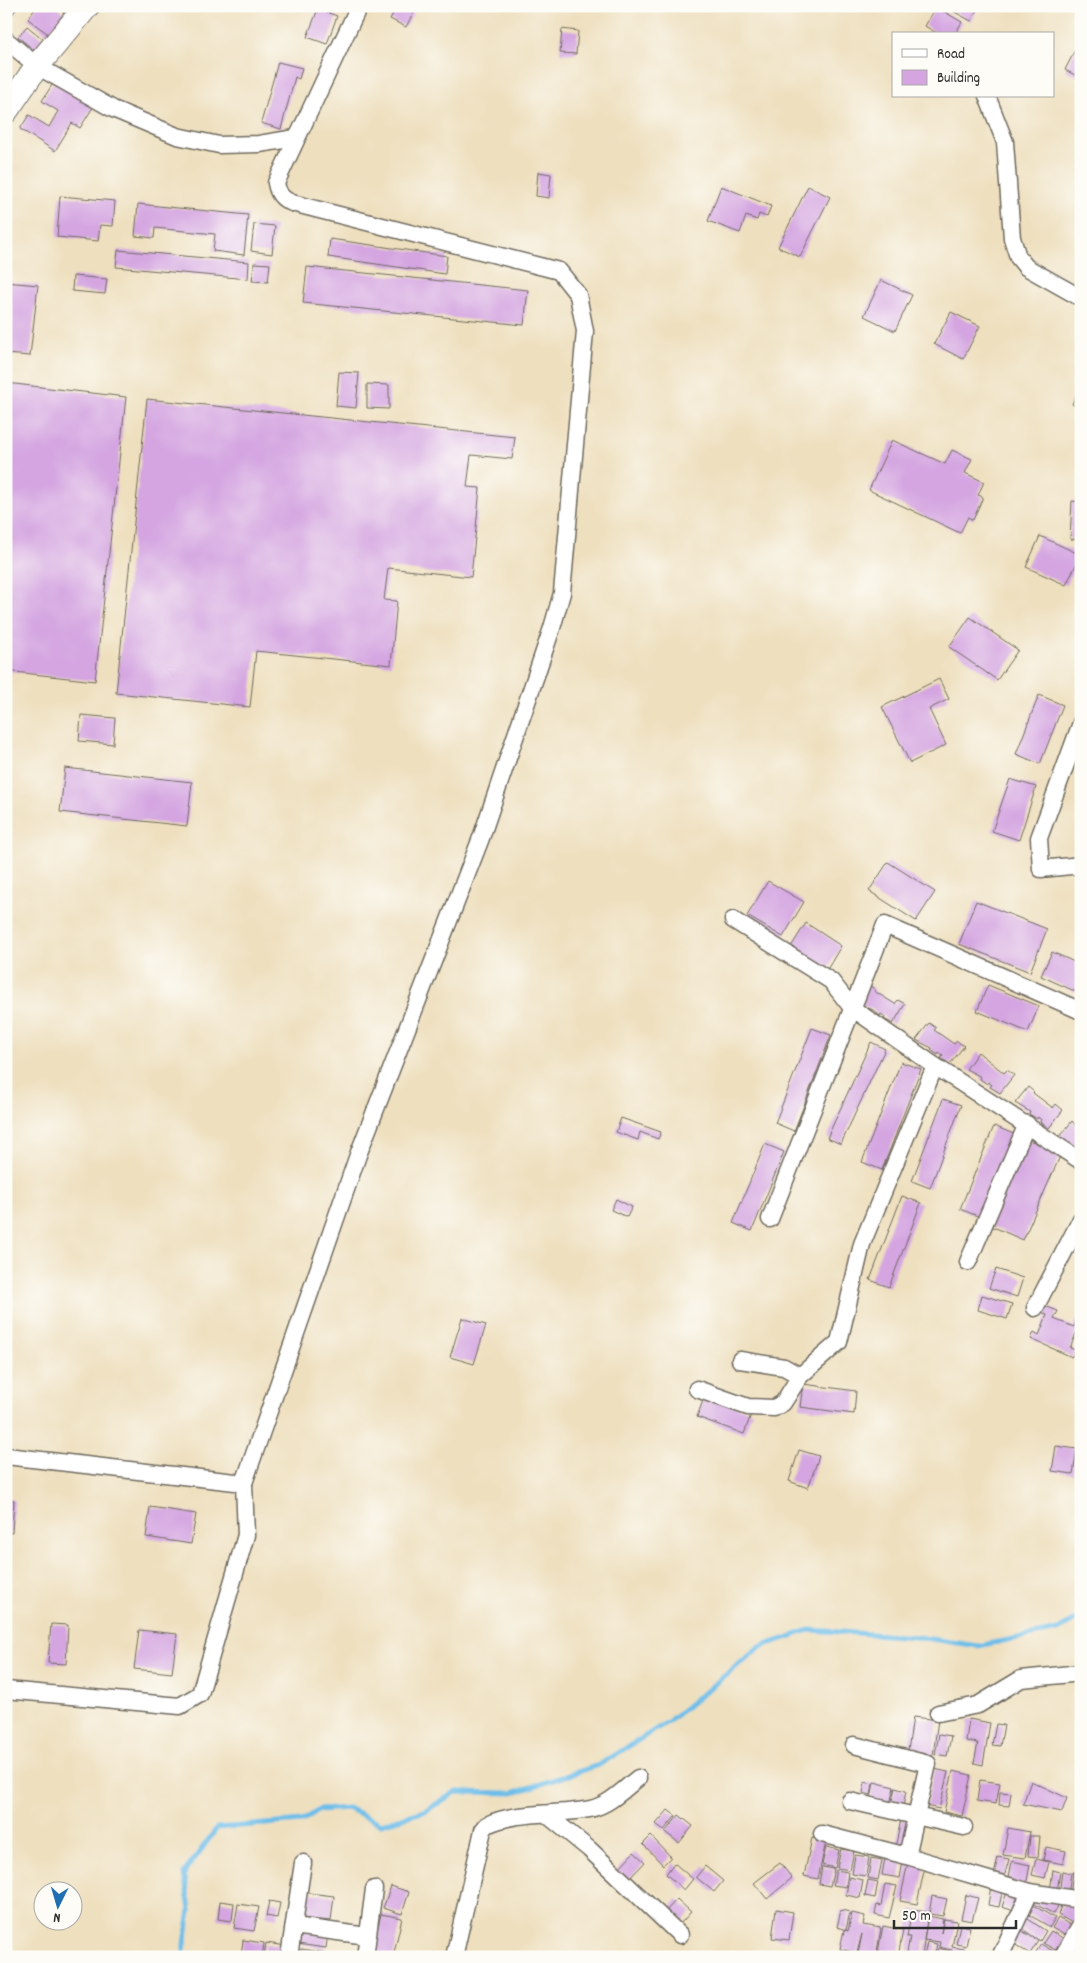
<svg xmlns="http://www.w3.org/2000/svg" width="1087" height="1963" font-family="Dekko,sans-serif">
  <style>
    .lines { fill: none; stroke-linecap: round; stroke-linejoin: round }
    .stream { stroke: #6ebee9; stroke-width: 5 }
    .building { fill: #d4a5e1 }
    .street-casing { stroke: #6f6a5e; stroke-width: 19 }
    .secondary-casing { stroke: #6f6a5e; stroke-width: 26 }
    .street { stroke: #fff; stroke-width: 16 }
    .secondary { stroke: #fff; stroke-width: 24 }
  </style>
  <rect width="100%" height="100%" fill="#fdfcf7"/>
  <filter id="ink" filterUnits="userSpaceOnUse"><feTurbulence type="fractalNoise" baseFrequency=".02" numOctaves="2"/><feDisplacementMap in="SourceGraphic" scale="10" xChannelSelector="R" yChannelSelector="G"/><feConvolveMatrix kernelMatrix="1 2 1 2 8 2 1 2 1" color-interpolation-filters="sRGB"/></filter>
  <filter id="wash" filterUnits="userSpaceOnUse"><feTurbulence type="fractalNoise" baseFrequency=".0096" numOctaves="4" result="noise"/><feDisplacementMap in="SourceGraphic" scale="20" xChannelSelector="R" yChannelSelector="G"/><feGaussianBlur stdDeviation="1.12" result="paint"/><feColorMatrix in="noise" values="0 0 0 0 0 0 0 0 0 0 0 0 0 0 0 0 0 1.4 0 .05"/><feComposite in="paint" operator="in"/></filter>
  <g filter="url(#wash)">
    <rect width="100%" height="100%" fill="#eedfbe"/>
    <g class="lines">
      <polyline class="stream" points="183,1957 190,1910 184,1873 217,1828 302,1821 319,1810 348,1808 381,1824 425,1811 456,1792 513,1793 599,1765 669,1721 760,1647 809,1630 917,1637 978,1646 1058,1630 1081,1617"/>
    </g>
    <g id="blocks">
      <g class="building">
        <polygon points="6,6 19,6 6,22"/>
        <polygon points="37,6 55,6 64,13 48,34 28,19"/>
        <polygon points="388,6 423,6 421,9 417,6 406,27 390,19 395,10"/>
        <polygon points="944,6 979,6 971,21"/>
        <polygon points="936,7 962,22 955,34 938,34 925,26"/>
        <polygon points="318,9 337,16 327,44 307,37"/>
        <polygon points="27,26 43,39 34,50 18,37"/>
        <polygon points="562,29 578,31 576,54 560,53"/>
        <polygon points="1081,38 1081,78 1065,70"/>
        <polygon points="278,62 302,68 299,79 295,77 281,129 261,123"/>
        <polygon points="55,80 95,104 80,128 72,123 55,151 20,129 29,115 49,127 58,111 42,101"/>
        <polygon points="538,172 551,174 549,198 536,196"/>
        <polygon points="721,186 771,206 767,217 759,214 757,220 746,216 740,233 708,221"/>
        <polygon points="808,186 830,197 800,257 778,247"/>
        <polygon points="60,196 115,201 113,226 100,225 98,241 57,237"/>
        <polygon points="138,204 248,215 244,255 213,251 215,234 155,228 154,238 135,236"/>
        <polygon points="254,224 275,226 272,254 251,251"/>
        <polygon points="330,239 447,256 445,274 328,257"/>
        <polygon points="118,250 249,262 248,279 116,267"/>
        <polygon points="254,263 270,264 268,282 252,281"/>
        <polygon points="307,267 528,290 524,325 303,303"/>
        <polygon points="73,276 107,279 105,294 72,291"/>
        <polygon points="881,280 912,295 895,331 864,316"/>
        <polygon points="6,282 38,285 30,356 6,354"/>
        <polygon points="951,312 980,326 963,359 934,344"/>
        <polygon points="339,372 359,373 356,408 336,406"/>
        <polygon points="6,383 126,397 95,681 6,671"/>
        <polygon points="367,384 389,385 389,409 367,408"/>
        <polygon points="1081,385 1081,409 1072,404"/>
        <polygon points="147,399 515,437 512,459 471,455 467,487 480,488 471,577 388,568 384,600 397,601 391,665 256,651 250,707 116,693"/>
        <polygon points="892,440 945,464 952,450 972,459 965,473 984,482 978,495 983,497 973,520 968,517 960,533 869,490"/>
        <polygon points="1072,501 1081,502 1081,540 1070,539"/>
        <polygon points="1040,536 1081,555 1066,585 1026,567"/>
        <polygon points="970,617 1018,650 997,680 949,647"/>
        <polygon points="939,679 949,699 929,709 946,745 910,763 882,707"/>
        <polygon points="1039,695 1063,705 1040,764 1016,754"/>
        <polygon points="81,715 115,718 113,744 79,741"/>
        <polygon points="65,768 192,782 187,826 60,812"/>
        <polygon points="1010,779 1036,787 1019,840 992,831"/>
        <polygon points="888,862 935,892 916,921 869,891"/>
        <polygon points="768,881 804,902 783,937 747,916"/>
        <polygon points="976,901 1047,929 1030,972 959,944"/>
        <polygon points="806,923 841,946 825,973 789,950"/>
        <polygon points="1052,952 1081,965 1081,994 1041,976"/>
        <polygon points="868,985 875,989 874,991 895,1004 898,1000 905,1004 893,1024 884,1019 885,1017 881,1014 880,1016 873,1010 857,1003"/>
        <polygon points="988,985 1039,1006 1028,1032 977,1011"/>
        <polygon points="929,1023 936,1028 934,1030 954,1044 957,1041 964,1046 950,1064 941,1058 943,1056 939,1053 938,1055 931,1050 932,1048 916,1040"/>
        <polygon points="812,1028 831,1035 794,1131 775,1123"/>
        <polygon points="871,1042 885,1049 841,1144 827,1138"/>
        <polygon points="978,1052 1004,1073 1007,1070 1014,1075 1000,1093 990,1087 992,1085 988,1082 987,1084 980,1079 981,1077 966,1069"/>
        <polygon points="901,1062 921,1069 882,1170 862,1162"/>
        <polygon points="1028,1087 1034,1092 1033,1093 1053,1108 1056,1104 1063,1110 1049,1128 1040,1122 1041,1120 1038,1117 1037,1119 1029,1114 1030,1112 1015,1103"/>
        <polygon points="943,1099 961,1105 930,1188 912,1181"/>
        <polygon points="621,1118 661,1132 658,1139 640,1132 638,1140 616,1132"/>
        <polygon points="1072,1121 1081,1131 1081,1154 1072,1145 1071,1147 1059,1138"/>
        <polygon points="994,1126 1014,1134 980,1217 960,1209"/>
        <polygon points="1027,1139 1061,1154 1023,1240 989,1225"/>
        <polygon points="765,1144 784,1152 752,1231 733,1223"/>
        <polygon points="902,1196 921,1203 889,1287 870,1280"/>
        <polygon points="616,1199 632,1207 627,1217 611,1210"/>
        <polygon points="996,1269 1023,1278 1017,1297 989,1288"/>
        <polygon points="982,1295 1012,1304 1007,1319 978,1310"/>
        <polygon points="1045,1306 1058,1311 1054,1319 1074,1327 1077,1319 1081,1321 1081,1330 1078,1329 1070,1348 1075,1350 1072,1357 1031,1339 1034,1332 1039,1335 1047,1315 1042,1312"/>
        <polygon points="462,1318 486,1325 474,1364 450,1357"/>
        <polygon points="803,1384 856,1391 854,1414 800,1407"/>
        <polygon points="705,1395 752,1412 744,1434 697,1417"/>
        <polygon points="1056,1446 1077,1449 1073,1474 1052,1471"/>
        <polygon points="799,1450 819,1456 808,1488 789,1481"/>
        <polygon points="6,1499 14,1500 12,1533 6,1532"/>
        <polygon points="150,1507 196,1514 191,1544 146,1537"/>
        <polygon points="51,1624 68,1625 66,1664 48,1663"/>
        <polygon points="139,1630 177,1634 172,1673 134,1669"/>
        <polygon points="913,1717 938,1720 933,1755 908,1751"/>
        <polygon points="969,1719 990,1723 983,1765 974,1763 978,1743 966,1741"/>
        <polygon points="996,1724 1004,1725 1000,1746 992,1745"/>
        <polygon points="939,1734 951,1736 947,1756 935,1754"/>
        <polygon points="934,1769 948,1772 939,1809 926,1806"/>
        <polygon points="953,1771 971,1775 962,1816 944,1812"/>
        <polygon points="980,1780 1000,1783 996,1804 977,1801"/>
        <polygon points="1031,1781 1067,1798 1062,1812 1023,1804"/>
        <polygon points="865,1782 873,1784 871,1795 863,1793"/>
        <polygon points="874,1782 894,1787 889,1808 870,1804"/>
        <polygon points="895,1788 906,1791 902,1812 890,1809"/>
        <polygon points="1000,1792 1011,1793 1009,1806 999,1805"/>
        <polygon points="668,1810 676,1816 664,1830 656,1824"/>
        <polygon points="679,1815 693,1826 679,1843 665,1832"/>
        <polygon points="901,1819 912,1821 906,1852 895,1849"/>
        <polygon points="1008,1828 1030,1832 1025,1858 1003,1855"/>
        <polygon points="651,1836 671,1857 663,1865 643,1844"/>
        <polygon points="1030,1836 1040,1836 1038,1857 1028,1856"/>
        <polygon points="812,1838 826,1841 818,1879 804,1876"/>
        <polygon points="826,1847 839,1850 835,1868 822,1865"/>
        <polygon points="1046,1847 1066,1851 1063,1864 1043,1860"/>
        <polygon points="841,1849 854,1851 850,1870 837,1868"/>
        <polygon points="634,1852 645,1862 628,1880 617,1870"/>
        <polygon points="886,1852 904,1855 900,1878 882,1875"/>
        <polygon points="855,1855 869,1857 866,1876 852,1874"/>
        <polygon points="998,1857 1009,1859 1003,1882 993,1880"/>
        <polygon points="871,1858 882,1860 878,1880 868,1878"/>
        <polygon points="1036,1859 1049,1862 1045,1878 1032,1875"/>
        <polygon points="1012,1861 1030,1865 1026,1886 1008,1882"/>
        <polygon points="908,1862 925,1866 917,1904 900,1901"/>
        <polygon points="674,1863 693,1879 684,1890 666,1874"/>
        <polygon points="780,1863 792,1878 767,1899 754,1883"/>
        <polygon points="705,1866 723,1881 714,1892 696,1877"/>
        <polygon points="822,1867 834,1869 830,1886 819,1884"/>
        <polygon points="836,1870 848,1872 846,1887 833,1885"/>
        <polygon points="1053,1870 1060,1872 1057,1892 1050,1891"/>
        <polygon points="1062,1871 1071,1873 1068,1896 1059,1895"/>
        <polygon points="1073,1872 1081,1874 1078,1899 1070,1897"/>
        <polygon points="849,1877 863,1880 860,1898 846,1895"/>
        <polygon points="868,1880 878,1882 875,1898 865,1896"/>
        <polygon points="885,1884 897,1886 889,1918 875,1915 877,1905 881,1906"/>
        <polygon points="391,1886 409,1892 402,1914 383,1908"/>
        <polygon points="991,1886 1003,1888 999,1907 988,1905"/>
        <polygon points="1008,1889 1027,1895 1021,1913 1002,1907"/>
        <polygon points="301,1892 334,1896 331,1921 298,1918"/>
        <polygon points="966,1895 978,1898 972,1921 961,1919"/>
        <polygon points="1035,1895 1059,1904 1054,1914 1031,1902"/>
        <polygon points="932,1896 947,1899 943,1916 929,1914"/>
        <polygon points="677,1899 691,1912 680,1924 666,1911"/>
        <polygon points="220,1901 234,1903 232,1921 218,1919"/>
        <polygon points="269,1901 280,1903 277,1918 266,1916"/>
        <polygon points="1062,1903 1081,1910 1081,1916 1076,1925 1058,1915"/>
        <polygon points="238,1904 259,1907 254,1931 234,1928"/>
        <polygon points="1031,1904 1055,1918 1050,1927 1026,1913"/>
        <polygon points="776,1909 793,1912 789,1940 772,1938"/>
        <polygon points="841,1910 850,1912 846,1930 837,1927"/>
        <polygon points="912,1910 928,1912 922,1957 906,1957 910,1937 907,1937"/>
        <polygon points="852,1913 865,1916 863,1925 881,1928 876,1957 858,1954 862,1934 857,1953 840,1949 844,1930 848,1931"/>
        <polygon points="381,1914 402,1918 393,1957 372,1952"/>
        <polygon points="928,1916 943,1919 941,1933 944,1919 957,1921 952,1947 965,1949 963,1957 951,1957 952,1950 939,1947 940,1942 924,1940"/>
        <polygon points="1025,1917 1046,1931 1040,1941 1019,1927"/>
        <polygon points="1058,1918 1074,1927 1068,1937 1052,1928"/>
        <polygon points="960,1925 970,1927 966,1946 956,1944"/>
        <polygon points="883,1926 903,1930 898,1957 877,1957"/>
        <polygon points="299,1929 328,1933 326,1948 297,1944"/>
        <polygon points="1019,1929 1038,1941 1030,1954 1011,1942"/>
        <polygon points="1051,1931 1066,1940 1059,1952 1043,1943"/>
        <polygon points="1081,1935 1081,1957 1066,1957"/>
        <polygon points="243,1940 264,1943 262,1957 241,1957"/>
        <polygon points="927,1942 937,1944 934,1957 924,1957"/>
        <polygon points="266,1943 287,1946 286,1957 264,1957"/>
        <polygon points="1041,1944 1058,1954 1056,1957 1033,1957"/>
        <polygon points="938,1948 950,1951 949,1957 936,1957"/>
        <polygon points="301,1949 326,1953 326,1957 300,1957"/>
      </g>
    </g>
  </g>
  <g filter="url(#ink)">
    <use href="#blocks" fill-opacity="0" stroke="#6f6a5e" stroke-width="1"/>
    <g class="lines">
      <g class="street-casing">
        <g id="street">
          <polyline points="6,40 37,66 113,109 177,136 219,145 259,144 296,138"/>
          <polyline points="987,96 1005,142 1012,238 1018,257 1026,267 1081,298"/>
          <polyline points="1081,723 1039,838 1041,869 1081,865"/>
          <polyline points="733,920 831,981 852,1008 935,1066 1081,1161"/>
          <polyline points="770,1219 885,925 1081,1011"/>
          <polyline points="968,1262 1027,1124"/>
          <polyline points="1035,1308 1081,1219"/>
          <polyline points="740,1360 784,1367 800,1376"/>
          <polyline points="697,1389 748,1407 774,1408 783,1403 800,1376 839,1342 862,1244 935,1066"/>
          <path d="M6 1456 244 1483 358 1155 481 838 552 628 562 593 585 331 578 295 559 271 292 203C282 199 278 194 276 183L359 6"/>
          <polyline points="6,1690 180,1706 200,1694 246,1535 244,1483"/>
          <polyline points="938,1713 978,1705 1021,1679 1081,1673"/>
          <polyline points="854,1745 928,1764 907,1856"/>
          <polyline points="850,1801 964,1827"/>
          <polyline points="546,1814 589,1849 680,1935"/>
          <polyline points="822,1834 907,1856 1030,1892 1081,1900"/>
          <polyline points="294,1926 367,1936"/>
          <polyline points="289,1957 303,1863"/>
          <polyline points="365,1957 374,1889"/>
          <path d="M454 1957 483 1830 487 1825C514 1811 560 1815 590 1809 609 1805 623 1790 638 1778"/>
          <polyline points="1000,1957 1030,1892"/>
          <polyline points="1062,1957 1081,1925"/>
        </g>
      </g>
      <g class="secondary-casing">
        <polyline id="secondary" points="6,111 37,66 87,6"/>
      </g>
      <use href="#street" class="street"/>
      <use href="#secondary" class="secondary"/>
    </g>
  </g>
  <rect width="1087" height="1963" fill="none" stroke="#fdfcf7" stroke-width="25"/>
  <rect x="892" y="32" width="162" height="65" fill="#fdfcf7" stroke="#a9a8a5"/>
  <rect x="902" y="49" width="25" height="8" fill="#ffffff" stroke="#a9a8a5"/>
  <text x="937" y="58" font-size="15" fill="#2b2b2b">Road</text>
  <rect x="902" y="70" width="25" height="15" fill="#d4a5e1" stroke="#a9a8a5"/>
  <text x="937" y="82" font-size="15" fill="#2b2b2b">Building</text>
  <g transform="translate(58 1906) rotate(185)"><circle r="24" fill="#fdfcf7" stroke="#a9a8a5"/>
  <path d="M0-4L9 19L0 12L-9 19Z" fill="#1f6fb2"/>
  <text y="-8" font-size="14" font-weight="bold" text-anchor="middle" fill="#2b2b2b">N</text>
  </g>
  <path d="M894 1920v8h122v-8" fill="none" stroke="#2b2b2b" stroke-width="2.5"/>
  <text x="902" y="1920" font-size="15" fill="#2b2b2b" stroke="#fdfcf7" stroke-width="4" paint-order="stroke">50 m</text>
</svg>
